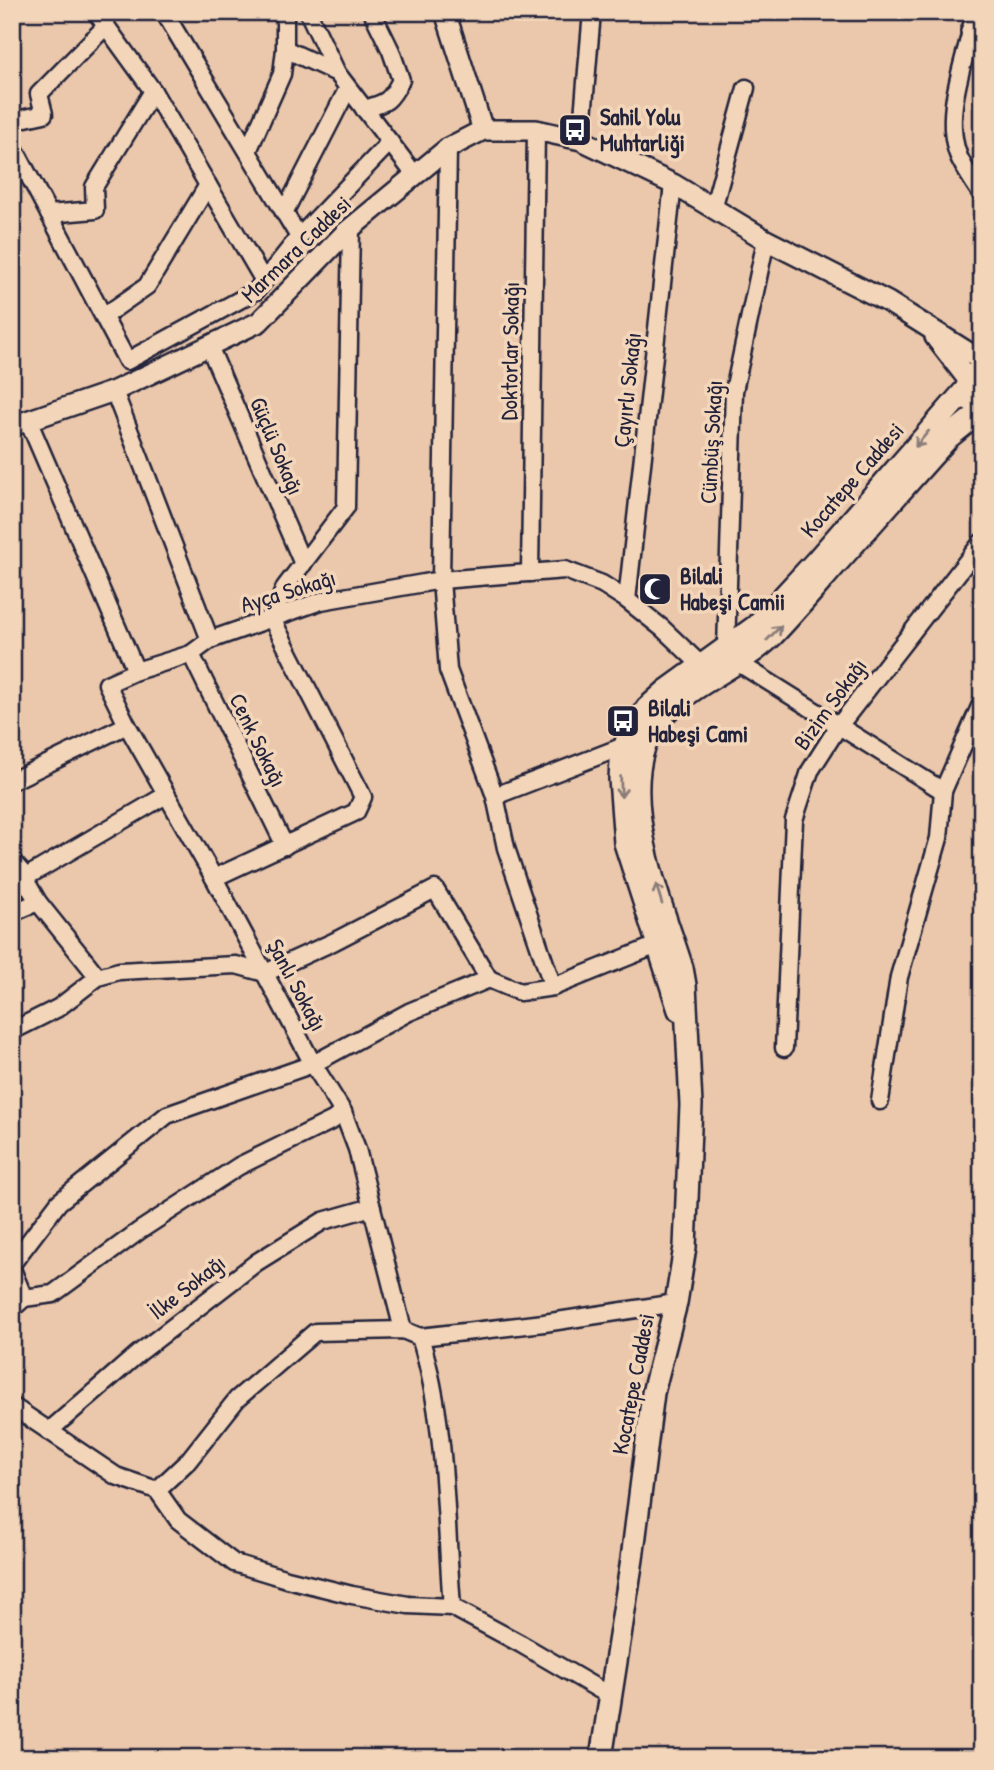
<svg xmlns="http://www.w3.org/2000/svg" width="994" height="1770" font-family="'Patrick Hand',sans-serif">
  <style>
    .lines { fill: none; stroke-linecap: round; stroke-linejoin: round }
    .minor-casing { stroke: #22223b; stroke-width: 21 }
    .tertiary-casing { stroke: #22223b; stroke-width: 24 }
    .secondary-casing { stroke: #22223b; stroke-width: 26 }
    .minor { stroke: #f3d6b9; stroke-width: 16 }
    .tertiary { stroke: #f3d6b9; stroke-width: 19 }
    .secondary { stroke: #f3d6b9; stroke-width: 21 }
    .oneway { stroke: #8a7c7a }
    .labels { text-anchor: middle; stroke-width: 7; stroke-linejoin: round; paint-order: stroke }
    .poi-label { font-size: 23px; font-weight: bold; fill: #22223b; stroke: #f3d6b9; text-anchor: start }
    .street-label { font-size: 23px; fill: #22223b; stroke: #f3d6b9 }
  </style>
  <rect width="100%" height="100%" fill="#ebc8ab"/>
  <filter id="ink" filterUnits="userSpaceOnUse"><feTurbulence type="fractalNoise" baseFrequency=".0143" numOctaves="2"/><feDisplacementMap in="SourceGraphic" scale="14" xChannelSelector="R" yChannelSelector="G"/><feConvolveMatrix kernelMatrix="1 2 1 2 8 2 1 2 1" color-interpolation-filters="sRGB"/></filter>
  <g filter="url(#ink)">
    <g class="lines">
      <g class="minor-casing">
        <g id="minor">
          <polyline points="96,12 153,91 264,281"/>
          <polyline points="164,12 299,237 390,142"/>
          <polyline points="308,12 337,73 415,175"/>
          <path d="M971 31C962 69 943 118 959 157 965 170 974 183 982 195"/>
          <polyline points="285,49 337,73"/>
          <path d="M364 109C387 103 390 101 401 80L391 51 372 12"/>
          <polyline points="12,121 44,114 39,94 106,26"/>
          <polyline points="581,140 592,12"/>
          <polyline points="12,144 127,361 256,291 299,237"/>
          <polyline points="448,148 441,580 448,670 495,796 506,848 553,987"/>
          <polyline points="248,151 282,74 285,49 285,12"/>
          <polyline points="713,209 746,88"/>
          <polyline points="284,213 348,88"/>
          <polyline points="49,214 95,210 94,187 153,91"/>
          <polyline points="104,316 147,286 208,185"/>
          <polyline points="209,346 303,564"/>
          <polyline points="114,391 210,640"/>
          <polyline points="28,420 136,671 191,654 210,640 321,601 441,580 565,570 602,584 627,600 662,628 702,666"/>
          <polyline points="530,573 536,130"/>
          <polyline points="627,600 673,184"/>
          <polyline points="726,649 734,391 766,240"/>
          <polyline points="191,654 285,846"/>
          <polyline points="737,662 943,791 939,838 899,977 880,1101"/>
          <polyline points="127,725 214,878 356,812 363,797 272,619 285,587 346,507 351,227"/>
          <polyline points="12,781 127,725 107,684 136,671"/>
          <polyline points="943,791 982,702"/>
          <polyline points="495,796 624,746"/>
          <polyline points="12,861 26,877 27,883 38,902 98,977"/>
          <polyline points="26,877 166,795"/>
          <polyline points="214,878 313,1064 343,1112"/>
          <polyline points="12,913 38,902"/>
          <polyline points="12,1031 58,1008 98,977 119,971 236,965 265,973 333,942 435,889 489,979"/>
          <polyline points="784,1048 794,820 810,771 838,727 982,542"/>
          <polyline points="12,1264 59,1202 167,1115 313,1064 409,1012 489,979 520,992 553,987 657,945"/>
          <polyline points="12,1269 24,1298 12,1309"/>
          <polyline points="24,1298 53,1294 139,1231 239,1166 333,1120 343,1112 357,1149 403,1330"/>
          <path d="M420 1337C447 1423 445 1518 452 1607"/>
          <polyline points="12,1406 116,1476 157,1490 188,1461 237,1399 315,1332 403,1330 420,1337 544,1323 676,1303"/>
          <polyline points="49,1431 139,1353 257,1262 323,1221 372,1207"/>
          <polyline points="157,1490 178,1520 234,1563 287,1579 352,1595 408,1605 452,1607 521,1644 612,1697"/>
        </g>
      </g>
      <g class="tertiary-casing">
        <g id="tertiary">
          <polyline points="445,12 483,130"/>
          <polyline points="971,31 980,12"/>
          <polyline points="935,337 969,381"/>
          <polyline points="12,426 114,391 259,322 346,232 448,148 483,130 536,130 581,140 673,184 766,240 888,302 982,361"/>
        </g>
      </g>
      <g class="secondary-casing">
        <g id="secondary">
          <path d="M968 399C964 386 970 375 982 369"/>
          <polyline points="679,1010 625,843 620,779 621,762 628,735 647,708 666,691 756,626 817,560 967,388"/>
          <path d="M601 1758 632 1559 653 1393 676 1303 685 1247 691 1105 685 985 682 968C661 900 605 775 664 714 695 682 740 667 772 636 794 613 815 588 836 564 874 522 911 479 949 437L980 412"/>
        </g>
      </g>
      <use href="#minor" class="minor"/>
      <use href="#tertiary" class="tertiary"/>
      <use href="#secondary" class="secondary"/>
    </g>
    <defs><path id="oneway-shaft" d="M-6 0H5M1.5-3L5.5 0L1.5 3" fill="none" stroke-width="1.6" stroke-linecap="round" stroke-linejoin="round" transform="scale(1.75)"/></defs>
    <g class="oneway">
      <use href="#oneway-shaft" transform="translate(922 439) rotate(130)"/>
      <use href="#oneway-shaft" transform="translate(774 633) rotate(-45)"/>
      <use href="#oneway-shaft" transform="translate(621 787) rotate(88)"/>
      <use href="#oneway-shaft" transform="translate(659 894) rotate(-107)"/>
    </g>
  </g>
  <defs>
    <g id="bus-square" transform="scale(1.75)"><rect x="-9" y="-9" width="18" height="18" rx="4" fill="#22223b" stroke="#f3d6b9"/><path d="M-5-6H5V4H4V6H2V4H-2V6H-4V4H-5ZM-3.5-4V0h7V-4ZM-3.5 1.2v1.5H-2V1.2ZM2 1.2v1.5H3.5V1.2Z" fill="#fff"/></g>
    <g id="mosque-square" transform="scale(1.75)"><rect x="-9" y="-9" width="18" height="18" rx="4" fill="#22223b" stroke="#f3d6b9"/><path d="M3.5-4.9A6 6 0 1 0 3.5 4.9A5 5 0 1 1 3.5-4.9Z" fill="#fff"/></g>
  </defs>
  <g fill-rule="evenodd">
    <use href="#bus-square" x="575" y="130"/>
    <use href="#mosque-square" x="655" y="589"/>
    <use href="#bus-square" x="623" y="721"/>
  </g>
  <g class="labels">
    <g class="poi-label">
      <text x="600" y="125">Sahil Yolu<tspan x="600" dy="26">Muhtarliği</tspan></text>
      <text x="680" y="584">Bilali<tspan x="680" dy="26">Habeşi Camii</tspan></text>
      <text x="648" y="716">Bilali<tspan x="648" dy="26">Habeşi Cami</tspan></text>
    </g>
    <g class="street-label">
      <text transform="translate(296 249) rotate(-44)" y="8">Marmara Caddesi</text>
      <text transform="translate(510 351) rotate(-89)" y="8">Doktorlar Sokağı</text>
      <text transform="translate(627 390) rotate(-84)" y="8">Çayırlı Sokağı</text>
      <text transform="translate(711 442) rotate(-87)" y="8">Cümbüş Sokağı</text>
      <text transform="translate(277 446) rotate(67)" y="8">Güçlü Sokağı</text>
      <text transform="translate(852 480) rotate(-49)" y="8">Kocatepe Caddesi</text>
      <text transform="translate(288 591) rotate(-17)" y="8">Ayça Sokağı</text>
      <text transform="translate(830 704) rotate(-54)" y="8">Bizim Sokağı</text>
      <text transform="translate(258 740) rotate(64)" y="8">Cenk Sokağı</text>
      <text transform="translate(297 985) rotate(62)" y="8">Şanlı Sokağı</text>
      <text transform="translate(187 1287) rotate(-38)" y="8">İlke Sokağı</text>
      <text transform="translate(633 1384) rotate(-79)" y="8">Kocatepe Caddesi</text>
    </g>
  </g>
  <rect width="994" height="1770" fill="none" stroke="#f3d6b9" stroke-width="42"/>
  <rect x="21" y="21" width="952" height="1728" fill="none" stroke="#22223b" stroke-width="2.5" filter="url(#ink)"/>
</svg>
